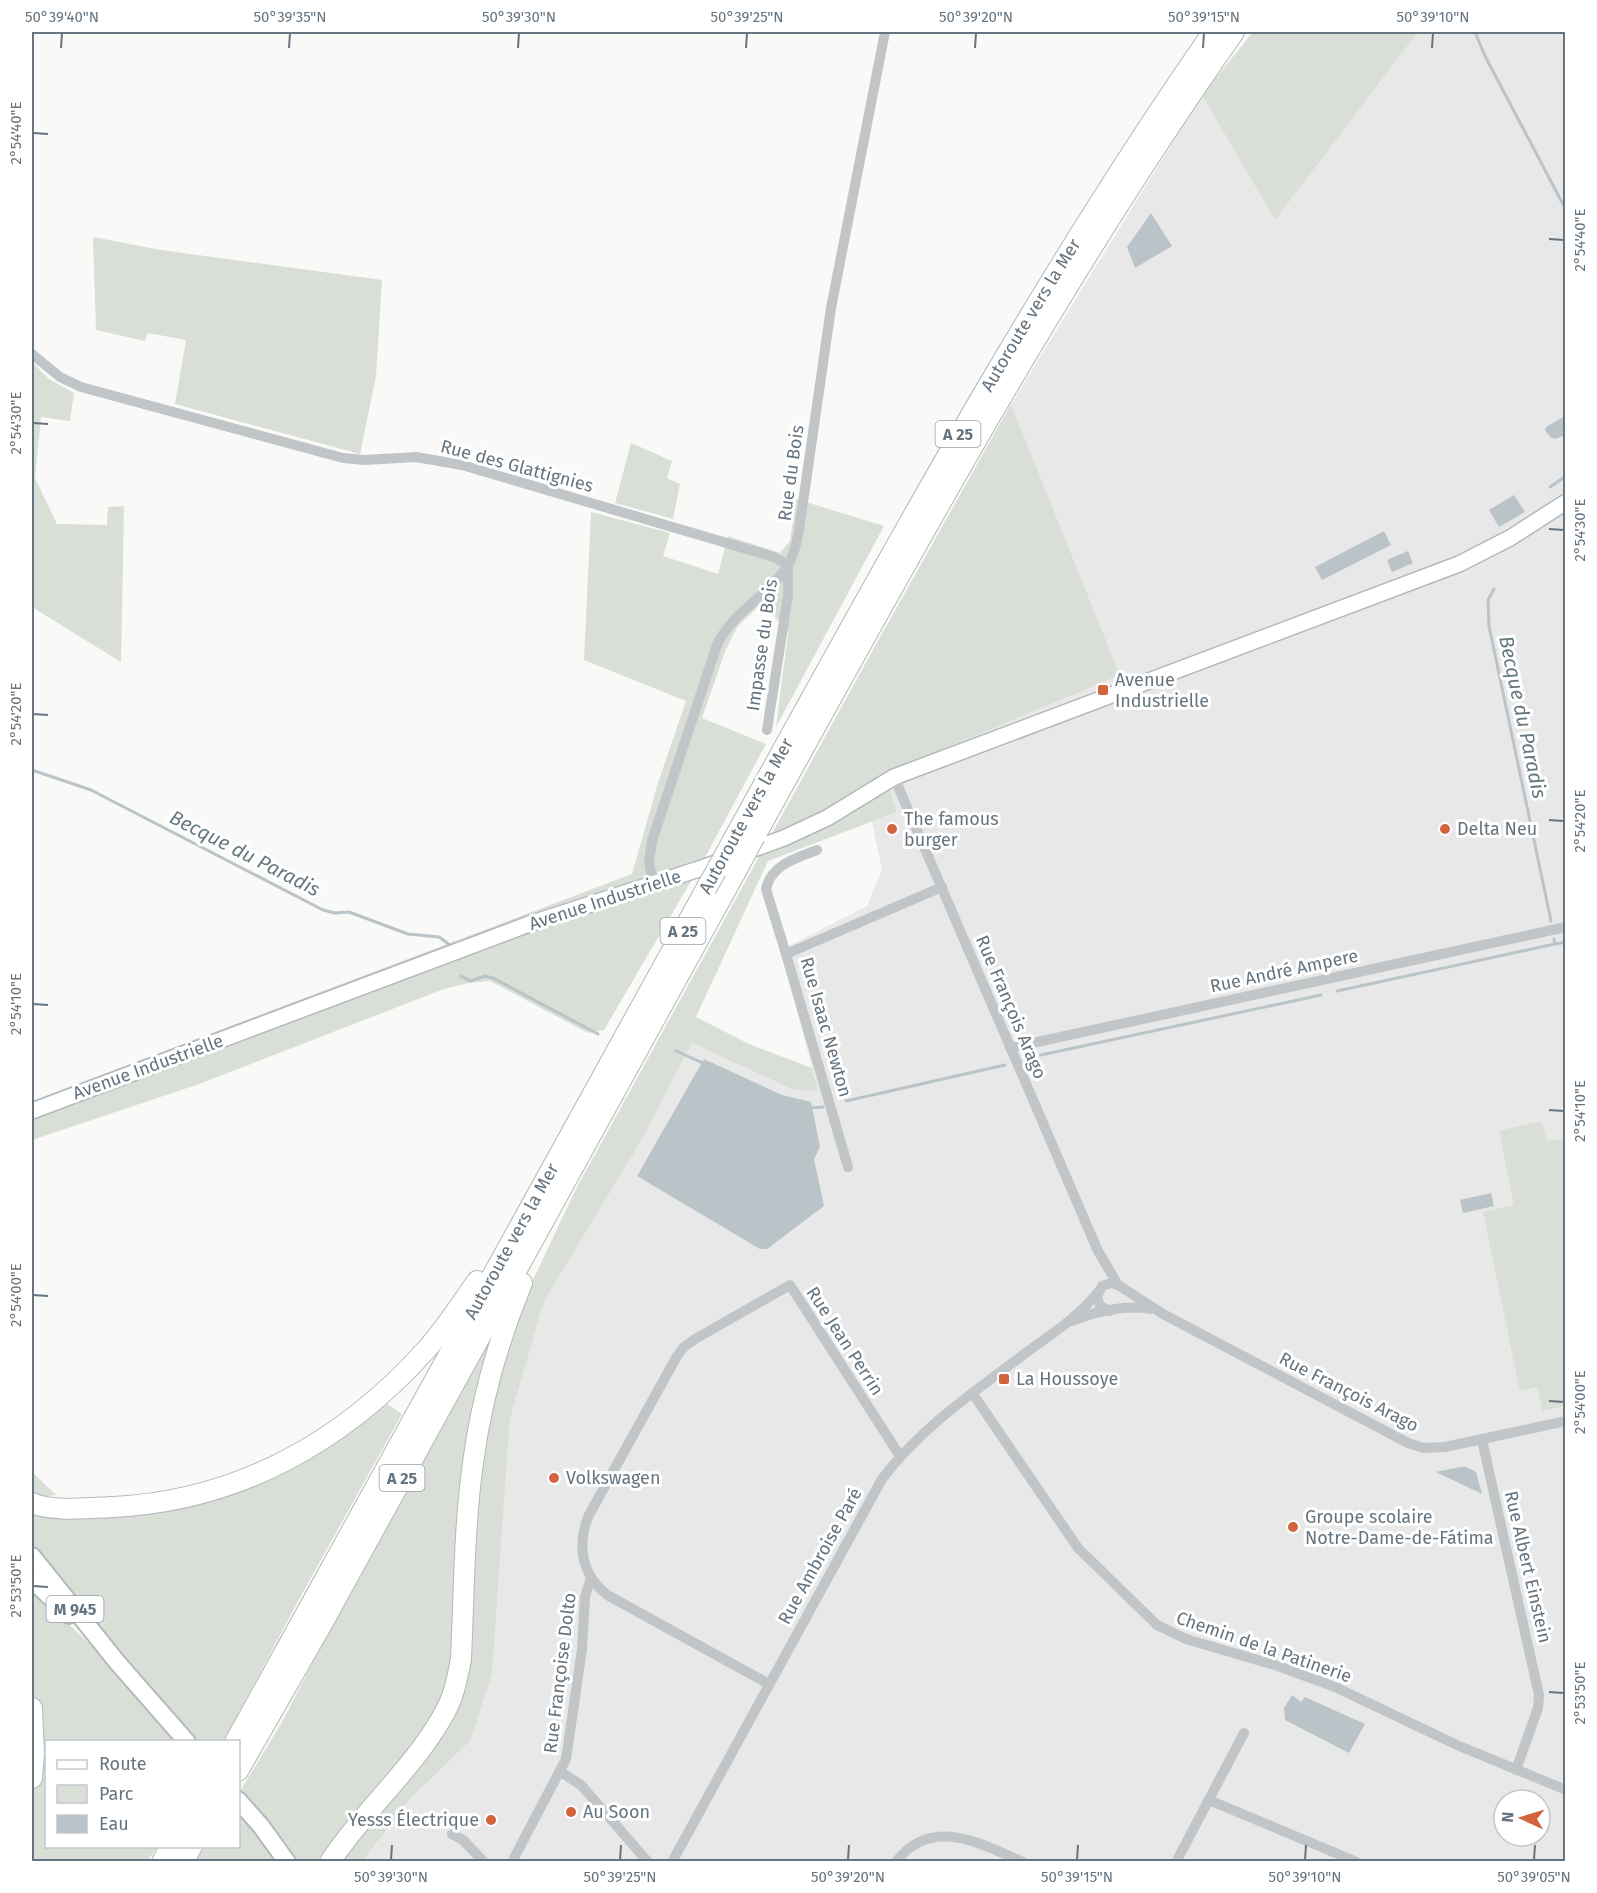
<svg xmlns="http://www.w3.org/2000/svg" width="1597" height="1893" font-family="'Fira Sans',sans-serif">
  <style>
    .built { fill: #e7e8e7; fill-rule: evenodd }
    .green { fill: #d9ded7 }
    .water { fill: #bac4c8 }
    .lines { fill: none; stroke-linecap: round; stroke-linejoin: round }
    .stream { stroke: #bac4c8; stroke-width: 3 }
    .secondary-casing { stroke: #b3b8bd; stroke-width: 18 }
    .primary-casing { stroke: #b4b9bc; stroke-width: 20 }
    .highway-casing { stroke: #b4b8bb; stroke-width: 22 }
    .street { stroke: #c1c5c8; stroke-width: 10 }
    .secondary { stroke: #fff; stroke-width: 15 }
    .primary { stroke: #fff; stroke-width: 16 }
    .highway { stroke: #fff; stroke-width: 20 }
    .highway-bridge-casing { stroke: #b4b8bb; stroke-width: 22; stroke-linecap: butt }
    .highway-bridge { stroke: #fff; stroke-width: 20 }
    .ticks { fill: none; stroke: #66747f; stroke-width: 2 }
    .poi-dot { fill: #d3633e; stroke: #fff; stroke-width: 2 }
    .labels { text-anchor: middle; stroke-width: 6; stroke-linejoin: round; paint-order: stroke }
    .shield { fill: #fff; stroke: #949ea5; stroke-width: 1.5 }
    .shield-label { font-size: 16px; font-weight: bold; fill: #66747f }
    .street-label { font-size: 18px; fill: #66747f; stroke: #fff }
    .poi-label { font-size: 18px; fill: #66747f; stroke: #fff; text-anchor: start }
    .water-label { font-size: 20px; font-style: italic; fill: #677980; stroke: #fff }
    .neatline { fill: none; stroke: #66747f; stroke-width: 2 }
    .ticks-label { font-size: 15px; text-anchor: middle; fill: #66747f }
  </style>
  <rect width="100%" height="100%" fill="#f9f9f7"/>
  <path class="built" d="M1418 32H1565V1861L363 1862 412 1797 471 1740 492 1674 510 1419 544 1301 640 1143 692 1043 794 1090 818 1091 781 950 867 906 882 870 872 822 897 812 884 774 1120 675 1011 404 1202 95 1275 219ZM1504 1800H1540V1836H1504Z"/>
  <g class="green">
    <polygon points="1253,32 1418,32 1275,220 1202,95"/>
    <polygon points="93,237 161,250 382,280 376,376 360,454 175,404 186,340 148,333 145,341 96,330"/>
    <polygon points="32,362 49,379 74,393 70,421 41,417 35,478 57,524 107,525 108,507 124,506 121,662 32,607"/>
    <polygon points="1011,404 1120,675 884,774 897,812 768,861 696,1017 749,1044 812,1068 818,1091 794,1090 692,1043 640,1143 544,1301 510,1419 492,1674 471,1740 412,1797 363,1861 194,1862 204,1847 238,1846 239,1793 282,1722 342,1606 493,1329 511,1331 533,1280 576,1189 879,639"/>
    <polygon points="631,443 672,461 667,478 680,484 673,519 615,503"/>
    <polygon points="796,499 884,526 776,727 788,633 763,602 738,626 726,649 702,718 766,744 704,859 604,1030 588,1033 490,981 469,983 444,989 199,1084 32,1140 32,1101 632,874 658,783 686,701 584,660 591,512 670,533 663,556 718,574 728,536 780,553 790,541"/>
    <polygon points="1541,1121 1547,1141 1566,1138 1565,1406 1542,1411 1537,1387 1520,1391 1483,1212 1514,1205 1499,1131"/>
    <polygon points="386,1403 402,1414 297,1603 224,1741 198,1741 36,1553 32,1545 33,1511 87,1514 298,1463"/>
    <polygon points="32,1472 56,1495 35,1498 32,1494"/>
    <polygon points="32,1589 119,1672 177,1741 46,1742 46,1846 158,1847 147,1861 32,1861"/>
  </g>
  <g class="water">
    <polygon points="1151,213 1172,246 1135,268 1127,247"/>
    <path d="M1565 416V435C1555 440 1552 441 1545 430L1546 427Z"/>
    <polygon points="1514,495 1525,512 1499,527 1489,510"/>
    <polygon points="1384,531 1391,545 1322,580 1315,567"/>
    <polygon points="1408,551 1413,563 1392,572 1387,560"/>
    <polygon points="704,1059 782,1095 811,1102 820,1147 814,1159 824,1206 767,1249 760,1249 637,1176"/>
    <polygon points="1491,1193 1494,1206 1463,1213 1460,1200"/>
    <polygon points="1460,1467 1466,1467 1476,1472 1482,1494 1436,1472"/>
    <polygon points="1292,1695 1301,1702 1305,1697 1365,1724 1349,1753 1285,1720 1284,1708"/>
  </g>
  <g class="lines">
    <g class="stream">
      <polyline points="1475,32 1485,56 1566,210"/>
      <polyline points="1550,487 1566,476"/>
      <polyline points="1494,589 1488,600 1489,626 1551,921"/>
      <polyline points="32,770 91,790 323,910 335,913 349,912 408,934 439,937 450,945"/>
      <polyline points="1556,944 1566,942"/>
      <polyline points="461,976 470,981 485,976 493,978 598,1034"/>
      <polyline points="1337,991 1555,944 1554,939"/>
      <polyline points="676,1051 705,1064"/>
      <polyline points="1041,1055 1321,995"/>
      <polyline points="846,1101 1005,1065"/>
      <polyline points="810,1108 823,1107"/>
    </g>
    <g class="secondary-casing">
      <polyline id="secondary" points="32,1111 529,924 699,869 784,838 827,818 894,777 1459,564 1510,538 1566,502"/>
    </g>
    <g class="primary-casing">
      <g id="primary">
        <polyline points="32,1556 117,1662 187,1742"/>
        <polyline points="32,1580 69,1615"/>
        <polyline points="238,1800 261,1826 287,1862"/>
      </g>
    </g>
    <g class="highway-casing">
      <g id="highway">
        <path d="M755 836C906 563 1054 288 1234 32"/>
        <path id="s1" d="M727 851C881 572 1031 293 1213 32"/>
        <path d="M32 1503C52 1512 90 1508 113 1507 238 1501 343 1442 426 1350 445 1329 461 1304 477 1281"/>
        <polyline points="32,1708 34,1754 32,1778"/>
        <path id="s2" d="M235 1742 706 889"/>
        <polyline points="238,1771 322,1624 735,873"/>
        <polyline points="162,1862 171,1846"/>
        <polyline points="183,1862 192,1846"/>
        <path d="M330 1862C365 1808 422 1761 449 1704 456 1689 458 1674 461 1659 464 1595 464 1527 473 1463 481 1402 498 1341 522 1283"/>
      </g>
    </g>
    <g class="street">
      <polyline points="32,354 60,377 81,387 343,458 365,460 416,457 462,465 774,557 788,565 788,595 767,730"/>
      <polyline points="894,777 1098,1251 1118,1285"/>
      <path d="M653 884 649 861 652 841 717 645C732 612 767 597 786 568 795 555 798 539 800 523L831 308 885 32"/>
      <path d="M786 954 766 889C771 865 796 858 817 850"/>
      <polyline points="1010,1048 1566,927"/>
      <polyline points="848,1167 786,954 942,887"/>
      <polyline points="1110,1311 1100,1306 1097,1297 1102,1286 1111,1283 1118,1285 1163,1314 1408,1443 1424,1448 1445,1447 1566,1421"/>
      <path d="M1072 1321C1093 1312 1128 1304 1150 1309"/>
      <polyline points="973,1394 1078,1548 1157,1625 1186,1639 1278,1666 1335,1687 1457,1745 1566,1790"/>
      <polyline points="1482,1440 1539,1695 1538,1708 1516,1770"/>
      <path d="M769 1684 609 1596C582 1577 576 1545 589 1515L677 1356 684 1347 695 1339 790 1285 900 1456"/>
      <polyline points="561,1772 581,1785 648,1862"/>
      <polyline points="1209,1800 1357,1862"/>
      <polyline points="452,1834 463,1840 484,1862"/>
      <polyline points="512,1862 566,1759 582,1649 585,1597 591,1578"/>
      <path d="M672 1862 882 1479C923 1425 977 1390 1031 1349 1055 1332 1080 1315 1098 1292"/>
      <path d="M896 1862C931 1815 981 1844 1023 1862"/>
      <polyline points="1176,1862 1244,1733"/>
    </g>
    <use href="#secondary" class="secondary"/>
    <use href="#primary" class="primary"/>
    <use href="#highway" class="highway"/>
    <g class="highway-bridge-casing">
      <g id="highway-bridge">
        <polyline points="735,873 755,836"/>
        <polyline points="706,889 727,851"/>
      </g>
    </g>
    <use href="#highway-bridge" class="highway-bridge"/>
  </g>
  <path class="ticks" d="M61 48 62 33M289 48 290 33M518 48 519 33M746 48 747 33M975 48 976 33M1203 48 1204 33M1432 48 1433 33M33 133 48 134M1549 239 1564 240M33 423 48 424M1549 529 1564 530M33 714 48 715M1549 820 1564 821M33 1004 48 1005M1549 1110 1564 1111M33 1295 48 1296M1549 1401 1564 1402M33 1586 48 1587M1549 1692 1564 1693M391 1860 392 1845M620 1860 621 1845M848 1860 849 1845M1077 1860 1078 1845M1305 1860 1306 1845M1534 1860 1535 1845"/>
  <g class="poi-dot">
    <rect x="1097" y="684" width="12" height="12" rx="3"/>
    <circle cx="892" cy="829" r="6"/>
    <circle cx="1445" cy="829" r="6"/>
    <rect x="998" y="1373" width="12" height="12" rx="3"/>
    <circle cx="554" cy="1478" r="6"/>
    <circle cx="1293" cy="1527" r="6"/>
    <circle cx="571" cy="1812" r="6"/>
    <circle cx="491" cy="1820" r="6"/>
  </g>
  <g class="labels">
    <g class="shield">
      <rect x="935.5" y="421" width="45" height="26" rx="4.5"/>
      <rect x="660.5" y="918" width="45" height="26" rx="4.5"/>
      <rect x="379.5" y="1465" width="45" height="26" rx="4.5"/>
      <rect x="46.5" y="1596" width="57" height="26" rx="4.5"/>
    </g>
    <g class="shield-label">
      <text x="958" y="440">A 25</text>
      <text x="683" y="937">A 25</text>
      <text x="402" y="1484">A 25</text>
      <text x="75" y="1615">M 945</text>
    </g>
    <g class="street-label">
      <text dy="6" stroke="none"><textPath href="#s1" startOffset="616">Autoroute vers la Mer</textPath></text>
      <text transform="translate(517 466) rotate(15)" y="6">Rue des Glattignies</text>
      <text transform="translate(791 473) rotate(-82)" y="6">Rue du Bois</text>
      <text transform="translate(762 645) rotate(-82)" y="6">Impasse du Bois</text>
      <text transform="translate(746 816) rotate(-61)" y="6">Autoroute vers la Mer</text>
      <text transform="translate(605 900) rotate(-18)" y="6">Avenue Industrielle</text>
      <text transform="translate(1284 971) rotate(-12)" y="6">Rue André Ampere</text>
      <text transform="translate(1011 1007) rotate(67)" y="6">Rue François Arago</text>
      <text transform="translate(826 1027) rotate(74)" y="6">Rue Isaac Newton</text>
      <text transform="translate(148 1067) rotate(-20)" y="6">Avenue Industrielle</text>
      <text dy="6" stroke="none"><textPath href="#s2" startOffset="572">Autoroute vers la Mer</textPath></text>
      <text transform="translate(845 1341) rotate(57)" y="6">Rue Jean Perrin</text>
      <text transform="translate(1349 1392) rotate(27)" y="6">Rue François Arago</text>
      <text transform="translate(820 1556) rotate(-61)" y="6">Rue Ambroise Paré</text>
      <text transform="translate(1528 1567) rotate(77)" y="6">Rue Albert Einstein</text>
      <text transform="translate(1264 1647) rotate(19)" y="6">Chemin de la Patinerie</text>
      <text transform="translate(560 1673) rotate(-83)" y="6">Rue Françoise Dolto</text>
    </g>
    <g class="poi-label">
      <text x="1115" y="686">Avenue<tspan x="1115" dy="21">Industrielle</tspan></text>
      <text x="904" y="825">The famous<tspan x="904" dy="21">burger</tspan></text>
      <text x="1457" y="835">Delta Neu</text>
      <text x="1016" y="1385">La Houssoye</text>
      <text x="566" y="1484">Volkswagen</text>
      <text x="1305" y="1523">Groupe scolaire<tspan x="1305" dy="21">Notre-Dame-de-Fátima</tspan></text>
      <text x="583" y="1818">Au Soon</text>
      <text x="479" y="1826" text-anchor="end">Yesss Électrique</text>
    </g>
    <g class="water-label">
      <text transform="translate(1523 717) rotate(78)" y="7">Becque du Paradis</text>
      <text transform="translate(245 853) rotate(27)" y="7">Becque du Paradis</text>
    </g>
  </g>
  <rect width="1597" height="1893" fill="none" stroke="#ffffff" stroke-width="66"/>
  <rect x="45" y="1740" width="195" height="108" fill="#ffffff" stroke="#c2c7cc" stroke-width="1.5"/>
  <rect x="57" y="1760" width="30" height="9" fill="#ffffff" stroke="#c2c7cc" stroke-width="1.5"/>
  <text x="99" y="1770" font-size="18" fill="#66747f">Route</text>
  <rect x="57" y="1785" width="30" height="18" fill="#d9ded7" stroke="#c2c7cc" stroke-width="1.5"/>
  <text x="99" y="1800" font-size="18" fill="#66747f">Parc</text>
  <rect x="57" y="1815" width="30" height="18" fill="#bac4c8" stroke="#c2c7cc" stroke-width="1.5"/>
  <text x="99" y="1830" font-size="18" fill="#66747f">Eau</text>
  <g transform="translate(1522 1818) rotate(274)"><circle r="28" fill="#ffffff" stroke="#c2c7cc" stroke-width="1.5"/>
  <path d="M0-4.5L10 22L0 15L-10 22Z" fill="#d3633e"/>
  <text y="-9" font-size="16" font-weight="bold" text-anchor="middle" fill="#66747f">N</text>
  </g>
  <rect x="33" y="33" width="1531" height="1827" class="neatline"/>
  <g class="ticks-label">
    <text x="62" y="22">50°39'40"N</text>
    <text x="290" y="22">50°39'35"N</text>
    <text x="519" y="22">50°39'30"N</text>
    <text x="747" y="22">50°39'25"N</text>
    <text x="976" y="22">50°39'20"N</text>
    <text x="1204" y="22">50°39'15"N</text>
    <text x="1433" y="22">50°39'10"N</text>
    <text transform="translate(16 133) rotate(-90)" y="5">2°54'40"E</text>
    <text transform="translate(1580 240) rotate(-90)" y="5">2°54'40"E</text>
    <text transform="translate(16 423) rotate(-90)" y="5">2°54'30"E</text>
    <text transform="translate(1580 530) rotate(-90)" y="5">2°54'30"E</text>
    <text transform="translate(16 714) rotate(-90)" y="5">2°54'20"E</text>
    <text transform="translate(1580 821) rotate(-90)" y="5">2°54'20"E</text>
    <text transform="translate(16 1004) rotate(-90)" y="5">2°54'10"E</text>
    <text transform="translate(1580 1111) rotate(-90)" y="5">2°54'10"E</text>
    <text transform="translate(16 1295) rotate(-90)" y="5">2°54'00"E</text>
    <text transform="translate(1580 1402) rotate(-90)" y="5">2°54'00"E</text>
    <text transform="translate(16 1586) rotate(-90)" y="5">2°53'50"E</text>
    <text transform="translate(1580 1693) rotate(-90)" y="5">2°53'50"E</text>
    <text x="391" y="1882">50°39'30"N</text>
    <text x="620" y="1882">50°39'25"N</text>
    <text x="848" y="1882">50°39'20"N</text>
    <text x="1077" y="1882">50°39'15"N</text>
    <text x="1305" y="1882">50°39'10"N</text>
    <text x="1534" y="1882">50°39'05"N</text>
  </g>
</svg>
